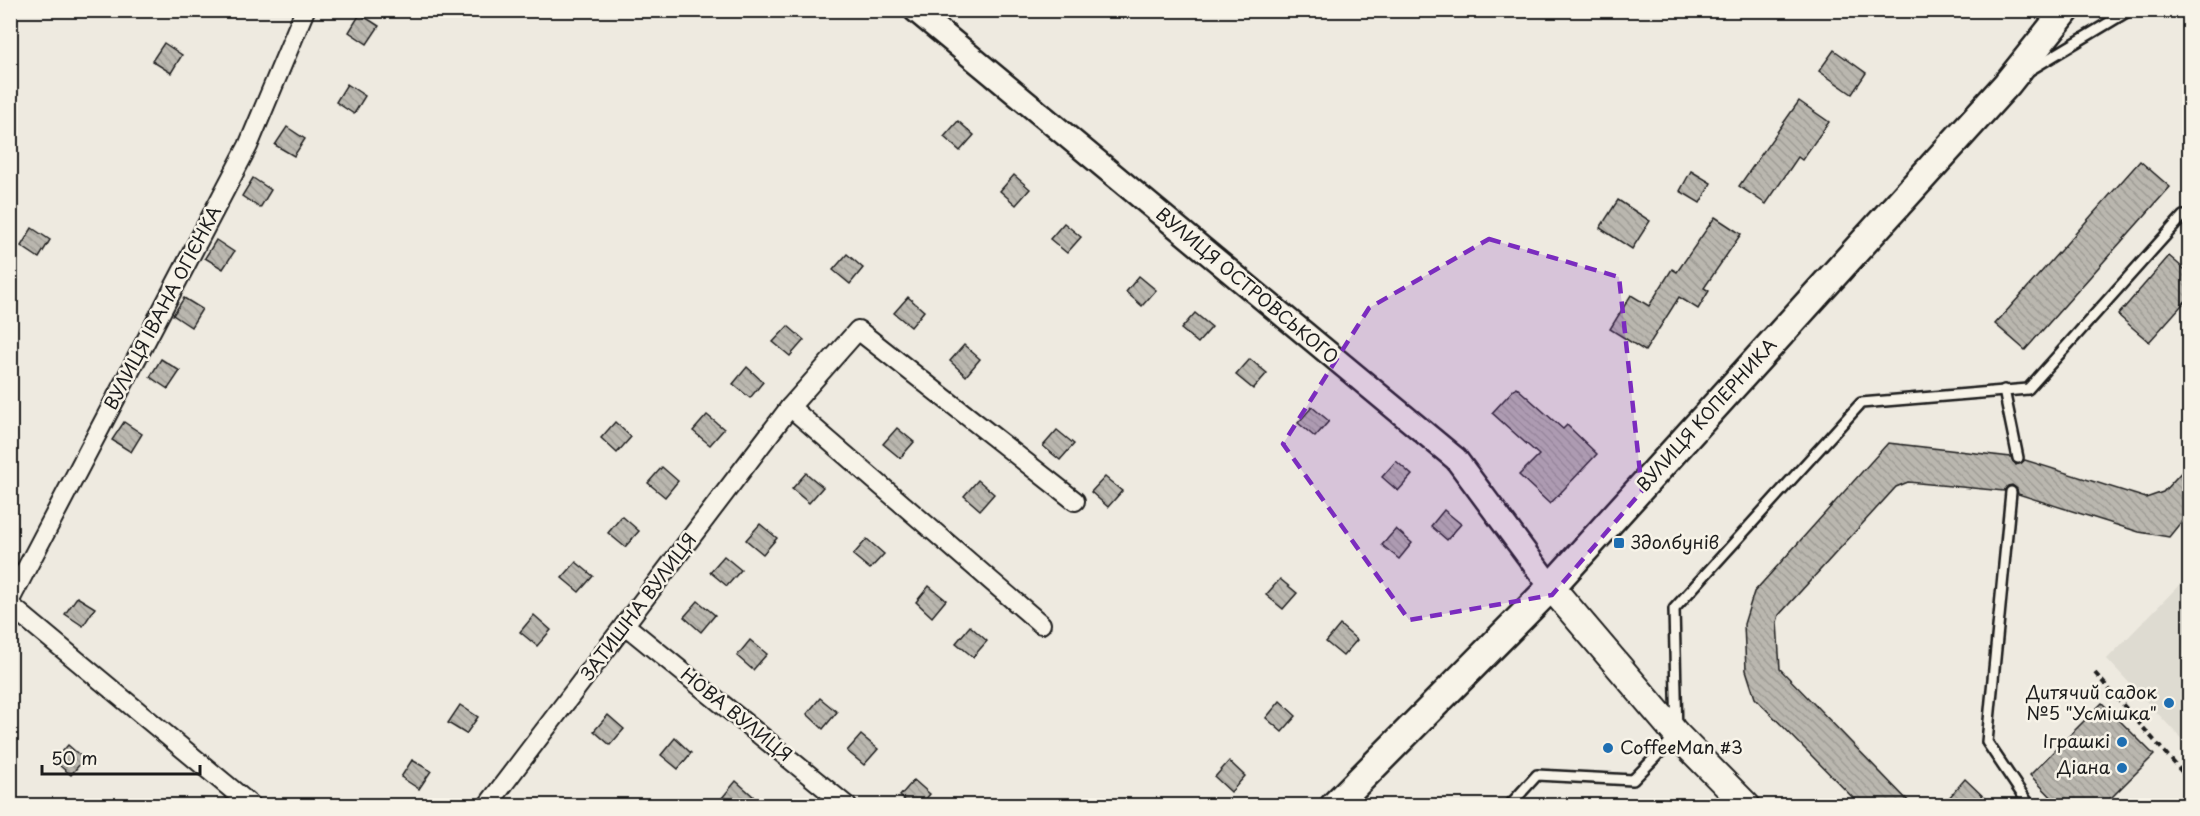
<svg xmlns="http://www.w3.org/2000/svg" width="2200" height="816" font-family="'Playpen Sans',sans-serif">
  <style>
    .built { fill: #dedbd1 }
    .building { fill: url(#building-back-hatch); stroke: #1c1c1c; stroke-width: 1.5 }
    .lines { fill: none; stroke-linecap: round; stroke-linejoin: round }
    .service-casing { stroke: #1c1c1c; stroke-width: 14 }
    .minor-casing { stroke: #1c1c1c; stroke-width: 22 }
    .tertiary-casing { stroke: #1c1c1c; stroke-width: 27 }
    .secondary-casing { stroke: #1c1c1c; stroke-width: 30 }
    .primary-casing { stroke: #1c1c1c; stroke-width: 32 }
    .path { stroke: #1c1c1c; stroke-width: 4; stroke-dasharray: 6 4.5; stroke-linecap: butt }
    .service { stroke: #f7f3e8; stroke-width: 9 }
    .minor { stroke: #f7f3e8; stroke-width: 18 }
    .tertiary { stroke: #f7f3e8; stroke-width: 22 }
    .secondary { stroke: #f7f3e8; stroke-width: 26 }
    .primary { stroke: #f7f3e8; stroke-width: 27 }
    .marked { fill: #7b2cbf; fill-opacity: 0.2; stroke: #7b2cbf; stroke-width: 4.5; stroke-dasharray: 12 8; stroke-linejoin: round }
    .poi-dot { fill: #1f6fb2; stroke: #f7f3e8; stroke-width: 2 }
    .labels { text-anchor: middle; stroke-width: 5; stroke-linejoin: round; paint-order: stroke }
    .street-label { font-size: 18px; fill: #1c1c1c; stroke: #f7f3e8 }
    .poi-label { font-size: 18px; fill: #1c1c1c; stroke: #f7f3e8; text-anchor: end }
  </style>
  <defs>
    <pattern id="building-back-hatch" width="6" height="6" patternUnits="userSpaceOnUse" patternTransform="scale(1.5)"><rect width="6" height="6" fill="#bab7af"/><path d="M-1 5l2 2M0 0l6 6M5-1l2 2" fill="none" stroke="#9f9d96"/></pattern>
  </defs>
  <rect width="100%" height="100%" fill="#eeeae0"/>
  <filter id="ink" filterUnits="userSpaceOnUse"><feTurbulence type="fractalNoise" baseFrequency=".0167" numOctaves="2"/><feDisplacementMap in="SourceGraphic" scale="12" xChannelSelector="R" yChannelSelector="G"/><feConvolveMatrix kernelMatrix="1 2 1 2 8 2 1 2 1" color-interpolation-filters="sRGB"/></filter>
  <g filter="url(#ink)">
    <polygon class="built" points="2189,575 2189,747 2107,659"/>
    <g class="building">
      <polygon points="360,14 379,26 367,44 349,32"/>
      <polygon points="164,43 182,55 171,73 152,61"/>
      <polygon points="1834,50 1866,73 1852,94 1819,71"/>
      <polygon points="347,84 365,96 354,114 336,102"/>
      <polygon points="1799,101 1829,122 1802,160 1798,157 1766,204 1739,186"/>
      <polygon points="958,121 974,135 960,151 944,137"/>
      <polygon points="287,127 305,139 294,156 275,145"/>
      <polygon points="2140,161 2170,187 2025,350 1995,324"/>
      <polygon points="1691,171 1711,183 1700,203 1680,191"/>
      <polygon points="1014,175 1030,189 1016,205 1000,191"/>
      <polygon points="253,178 271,190 260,208 242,196"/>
      <polygon points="1618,200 1650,221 1632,249 1600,228"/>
      <polygon points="1715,217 1741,234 1704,288 1709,291 1698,309 1679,297 1645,351 1610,329 1631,295 1649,306 1672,269 1677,272"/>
      <polygon points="1064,223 1081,237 1067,253 1050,239"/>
      <polygon points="32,228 50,240 39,258 21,246"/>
      <polygon points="216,240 234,252 223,269 205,258"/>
      <polygon points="847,254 863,268 850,284 833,270"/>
      <polygon points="2169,256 2190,274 2190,296 2149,342 2118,315"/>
      <polygon points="1139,276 1156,290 1142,306 1126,292"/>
      <polygon points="908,297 924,311 911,327 894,313"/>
      <polygon points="184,298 202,309 191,327 173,315"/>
      <polygon points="1195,313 1212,327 1198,343 1181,329"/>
      <polygon points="788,326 804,340 790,356 773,342"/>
      <polygon points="964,345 980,359 966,376 950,361"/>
      <polygon points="161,359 180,371 168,389 150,377"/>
      <polygon points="1250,359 1267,373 1253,389 1236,375"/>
      <polygon points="747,367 763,382 750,398 733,384"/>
      <polygon points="1516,387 1563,429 1567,425 1597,454 1550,504 1519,475 1539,455 1492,413"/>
      <polygon points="1312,407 1329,421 1315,437 1298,423"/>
      <polygon points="707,415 724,429 710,445 693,431"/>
      <polygon points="124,422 142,434 131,452 112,440"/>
      <polygon points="615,422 631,437 617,453 601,438"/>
      <polygon points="897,428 914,442 900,458 883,444"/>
      <polygon points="1057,430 1074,444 1060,460 1043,446"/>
      <polygon points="1888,443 2011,457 2016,465 2025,460 2146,498 2163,492 2190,463 2190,511 2169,537 2139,532 2018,494 2017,489 2012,485 2008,486 2004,491 1908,482 1896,487 1779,615 1777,622 1780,669 1913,806 1861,806 1755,698 1746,670 1744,624 1754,592"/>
      <polygon points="1396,461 1412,475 1398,491 1382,477"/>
      <polygon points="662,467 678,481 665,497 648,483"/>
      <polygon points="806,473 823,487 809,503 792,489"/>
      <polygon points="1105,477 1122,491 1108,507 1091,492"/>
      <polygon points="978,480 994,494 980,510 964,496"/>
      <polygon points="1444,510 1461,524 1447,540 1431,526"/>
      <polygon points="622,516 639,531 625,547 608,533"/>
      <polygon points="760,524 777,538 763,554 746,540"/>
      <polygon points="1396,529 1412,543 1399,559 1382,545"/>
      <polygon points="867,539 884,554 870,569 853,555"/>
      <polygon points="724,556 741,570 727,586 710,572"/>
      <polygon points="576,562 593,576 579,592 562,578"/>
      <polygon points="1280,579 1297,593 1283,609 1266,595"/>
      <polygon points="929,586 946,600 932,617 916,602"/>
      <polygon points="77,597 95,608 83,626 65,614"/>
      <polygon points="698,601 715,615 701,632 684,617"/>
      <polygon points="534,615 551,630 537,646 520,632"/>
      <polygon points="1340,625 1357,640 1343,656 1326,642"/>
      <polygon points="970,626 987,641 973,657 956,643"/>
      <polygon points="750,640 767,654 753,670 737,656"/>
      <polygon points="820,698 837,712 823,729 807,714"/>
      <polygon points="1280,701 1296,716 1282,732 1266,718"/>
      <polygon points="2102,703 2154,755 2103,806 2060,806 2030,775"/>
      <polygon points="460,705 478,717 466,734 448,723"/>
      <polygon points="608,715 624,729 610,745 594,731"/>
      <polygon points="861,735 878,749 864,765 847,751"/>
      <polygon points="675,738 691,753 678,769 661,755"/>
      <polygon points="68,745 84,759 71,775 54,761"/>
      <polygon points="412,760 431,771 419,789 401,777"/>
      <polygon points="1229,761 1245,776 1231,792 1215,777"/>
      <polygon points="1965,779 1993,806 1942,806"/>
      <polygon points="914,780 930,794 920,806 911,806 900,796"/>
      <polygon points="736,781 753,796 744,806 731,806 722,798"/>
    </g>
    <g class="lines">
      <g class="service-casing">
        <g id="service">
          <polyline points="2030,70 2130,10"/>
          <polyline points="2004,390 2018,458"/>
          <polyline points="2011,492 1987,742 2030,806"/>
          <polyline points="1509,806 1537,775 1633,780 1677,735 1674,609 1861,403 2028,389 2183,216 2190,216"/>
        </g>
      </g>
      <g class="minor-casing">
        <g id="minor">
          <polyline points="790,407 1041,624"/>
          <polyline points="10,600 248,146 305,10"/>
          <polyline points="10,605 252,806"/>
          <polyline points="625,625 847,806"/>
          <polyline points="487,806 790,407 858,330 1075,501"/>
        </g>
      </g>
      <g class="tertiary-casing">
        <polyline id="tertiary" points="915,10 1456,459 1551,587"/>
      </g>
      <g class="secondary-casing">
        <polyline id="secondary" points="1551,587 1677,735 1747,806"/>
      </g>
      <g class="primary-casing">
        <polyline id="primary" points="1334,806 1551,587 2007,84 2066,10"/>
      </g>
      <polyline class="path" points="2095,673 2190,781"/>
      <use href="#service" class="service"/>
      <use href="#minor" class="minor"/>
      <use href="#tertiary" class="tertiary"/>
      <use href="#secondary" class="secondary"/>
      <use href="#primary" class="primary"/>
    </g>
  </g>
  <path class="marked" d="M1489 239 1619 277 1642 491 1552 595 1409 620 1283 444 1369 308Z"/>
  <g class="poi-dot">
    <rect x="1613" y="537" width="12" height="12" rx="3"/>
    <circle cx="2169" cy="703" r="6"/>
    <circle cx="2122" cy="742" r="6"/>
    <circle cx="1608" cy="748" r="6"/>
    <circle cx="2122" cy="768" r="6"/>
  </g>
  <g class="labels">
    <g class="street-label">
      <text transform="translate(1247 286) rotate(40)" y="6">ВУЛИЦЯ ОСТРОВСЬКОГО</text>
      <text transform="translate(163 308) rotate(-62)" y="6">ВУЛИЦЯ ІВАНА ОГІЄНКА</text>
      <text transform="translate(1707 415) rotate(-48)" y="6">ВУЛИЦЯ КОПЕРНИКА</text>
      <text transform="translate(639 607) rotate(-53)" y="6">ЗАТИШНА ВУЛИЦЯ</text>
      <text transform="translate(736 715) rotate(39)" y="6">НОВА ВУЛИЦЯ</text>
    </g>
    <g class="poi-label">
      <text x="1631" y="549" text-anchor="start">Здолбунів</text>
      <text x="2157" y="699">Дитячий садок<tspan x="2157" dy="21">№5 "Усмішка"</tspan></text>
      <text x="2110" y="748">Iграшкi</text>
      <text x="1620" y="754" text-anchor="start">CoffeeMan #3</text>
      <text x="2110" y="774">Дiана</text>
    </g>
  </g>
  <rect width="2200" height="816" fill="none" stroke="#f7f3e8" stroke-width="36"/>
  <rect x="18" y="18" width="2164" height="780" fill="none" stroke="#1c1c1c" stroke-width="2" filter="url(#ink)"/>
  <path d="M42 765v9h158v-9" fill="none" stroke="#1c1c1c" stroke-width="3"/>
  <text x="51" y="765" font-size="18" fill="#1c1c1c" stroke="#f7f3e8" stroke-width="4.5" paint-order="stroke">50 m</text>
</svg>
